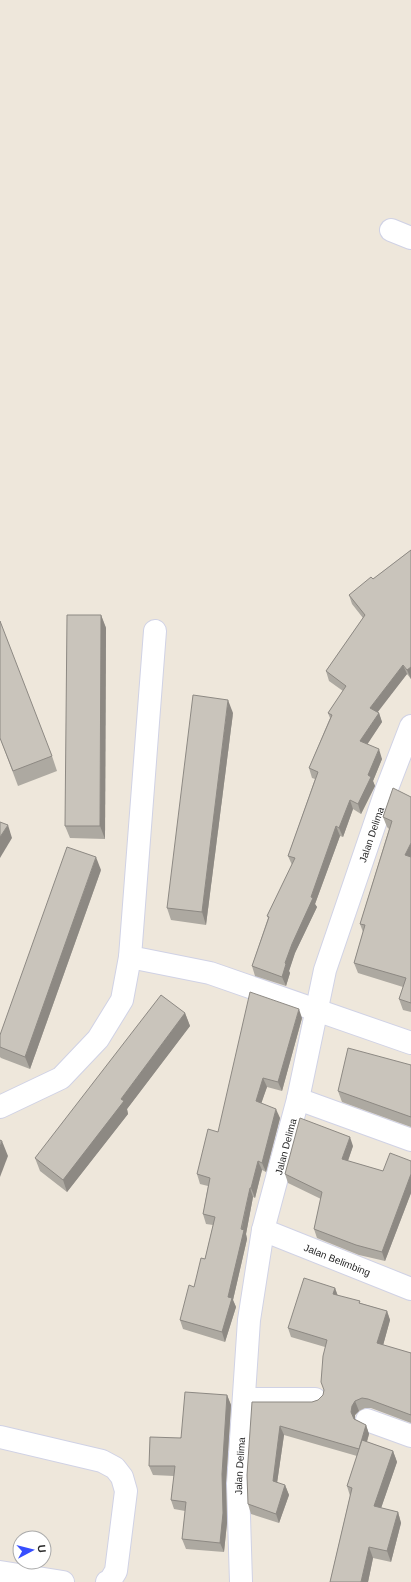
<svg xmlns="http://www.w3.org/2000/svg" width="411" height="1582" font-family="Helvetica,sans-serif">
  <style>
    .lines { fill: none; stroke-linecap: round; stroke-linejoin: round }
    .minor-casing { stroke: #d0d2e5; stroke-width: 24 }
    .minor { stroke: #fff; stroke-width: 22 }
    .wall { fill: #ada9a1 }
    .shaded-wall { fill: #8d8983 }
    .building { fill: #c9c4bb; stroke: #8d8983 }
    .labels { text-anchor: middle; stroke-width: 3; stroke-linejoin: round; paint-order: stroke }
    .street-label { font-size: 10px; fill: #2a2a2a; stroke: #fff }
  </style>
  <rect width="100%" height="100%" fill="#eee7db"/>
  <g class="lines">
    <g class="minor-casing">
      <g id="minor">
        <polyline points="391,230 411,238"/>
        <polyline points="155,631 130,957 210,973 411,1043"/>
        <polyline points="298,1099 411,1140"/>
        <polyline points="0,1107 61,1078 98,1039 122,1000 130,957"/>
        <path id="s1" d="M263 1230 411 1289"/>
        <polyline points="244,1399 315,1399"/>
        <polyline points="367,1420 411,1436"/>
        <polyline points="0,1437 102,1461 115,1468 122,1477 126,1491 116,1571 110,1581 107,1582"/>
        <polyline points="0,1572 63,1582"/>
        <path id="s2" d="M241 1582 238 1484 249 1320 263 1230 298 1099 325 970 386 791 411 726"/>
      </g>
    </g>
    <use href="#minor" class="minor"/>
  </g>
  <g class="wall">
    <polygon points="411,550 411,679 407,674 377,712 379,713 382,722 367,744 382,759 373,781 375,786 361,814 353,809 343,837 340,836 315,904 317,907 295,953 289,971 290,973 286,986 255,976 252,966 268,918 267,916 292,865 288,856 315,779 312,778 309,768 330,718 328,713 343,691 329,681 326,671 363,618 352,604 349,595 373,579"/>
    <polygon points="101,615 106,628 105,839 70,838 65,826"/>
    <polygon points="233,713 206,925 171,920 167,908"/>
    <polygon points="0,738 52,756 57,771 18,786"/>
    <polygon points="411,797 411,1012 403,1010 399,999 403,987 358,973 354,963 363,932 360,924 389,829 387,827 383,817"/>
    <polygon points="101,870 30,1069 1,1058 0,1057 0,1035"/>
    <polygon points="185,1013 190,1026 127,1109 128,1114 67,1192 40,1171 35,1158"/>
    <polygon points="302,1018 282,1091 267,1087 261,1103 280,1118 266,1172 262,1170 255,1198 253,1197 246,1234 247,1239 233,1300 236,1307 225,1342 183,1329 180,1320 194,1287 205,1259 213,1225 206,1224 203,1214 208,1186 200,1184 197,1174 218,1132"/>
    <polygon points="411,1065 411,1127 342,1102 338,1091"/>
    <polygon points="353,1146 348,1161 383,1171 411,1161 411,1193 385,1261 359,1255 317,1238 314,1229 321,1199 288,1183 285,1174"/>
    <polygon points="335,1288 338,1296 360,1301 360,1303 387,1311 390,1320 383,1345 411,1353 411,1423 371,1408 365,1408 359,1411 355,1415 355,1419 366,1425 369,1434 367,1442 393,1451 397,1462 381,1508 398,1512 401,1523 391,1562 373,1558 368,1582 330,1582 350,1496 347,1486 357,1456 284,1435 277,1483 285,1485 289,1495 279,1523 251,1514 248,1504 252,1402 312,1402 318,1400 323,1395 324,1390 325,1347 291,1337 288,1328"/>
    <polygon points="227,1395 231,1405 226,1483 227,1523 224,1552 186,1549 182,1539 185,1511 174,1509 171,1500 174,1476 153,1475 149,1466"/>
  </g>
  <g class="shaded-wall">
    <polygon points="101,615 106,628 105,839 100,826"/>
    <polygon points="403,665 407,674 374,717 370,708"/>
    <polygon points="411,667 411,679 407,670"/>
    <polygon points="228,700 233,713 206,925 202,912"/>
    <polygon points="379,713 382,722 363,751 360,741"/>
    <polygon points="379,749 382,759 373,781 375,786 361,814 358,804 368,775"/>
    <polygon points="350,800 353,809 343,837 339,828"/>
    <polygon points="8,825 12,838 0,858 0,837"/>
    <polygon points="336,826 340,836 315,904 317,907 295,953 289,971 290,973 286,986 282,977 285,963 292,944 311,897"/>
    <polygon points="411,843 411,861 405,855"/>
    <polygon points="96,857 101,870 30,1069 25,1057"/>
    <polygon points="299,1009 302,1018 282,1091 278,1082"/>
    <polygon points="185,1013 190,1026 127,1109 128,1114 67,1192 63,1180 121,1099"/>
    <polygon points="263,1078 267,1087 259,1110 256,1101"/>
    <polygon points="276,1109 280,1118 266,1172 262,1163"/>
    <polygon points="350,1137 353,1146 345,1169 342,1159"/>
    <polygon points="2,1141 8,1156 0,1177 0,1147"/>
    <polygon points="258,1161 262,1170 255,1198 251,1188"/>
    <polygon points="411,1174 411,1193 385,1261 382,1252"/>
    <polygon points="250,1188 253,1197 246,1234 247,1239 233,1300 236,1307 225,1342 222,1332 228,1297"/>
    <polygon points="335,1288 338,1297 333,1294"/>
    <polygon points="387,1311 390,1320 381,1353 377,1343"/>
    <polygon points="227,1395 231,1405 226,1483 227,1523 224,1552 220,1543 222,1474"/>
    <polygon points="355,1401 359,1411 355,1415 355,1422 351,1412 352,1406"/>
    <polygon points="366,1425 369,1434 362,1458 359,1449"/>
    <polygon points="280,1426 284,1435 276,1490 273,1481"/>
    <polygon points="393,1451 397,1462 378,1517 374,1506"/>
    <polygon points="285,1485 289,1495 279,1523 276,1514"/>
    <polygon points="398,1512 401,1523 391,1562 387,1551"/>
    <polygon points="369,1547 373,1558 368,1582 361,1582"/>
  </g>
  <g class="building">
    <polygon points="411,550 411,667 407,670 403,665 370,708 379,713 360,741 379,749 368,775 371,777 358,804 350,800 339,828 336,826 311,897 313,898 292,944 285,963 286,964 282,977 252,966 269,917 267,916 295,858 288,856 318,772 309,768 332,715 328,713 346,686 326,671 365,615 349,595 371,577 373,579"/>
    <polygon points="67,615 101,615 100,826 65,826"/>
    <polygon points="0,621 52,756 13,771 0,738"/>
    <polygon points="193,695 228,700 202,912 167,908"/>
    <polygon points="393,788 411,797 411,843 405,855 411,857 411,1003 399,999 406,978 354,963 365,925 360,924 392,821 383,817"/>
    <polygon points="0,822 8,825 0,837"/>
    <polygon points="67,847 96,857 25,1057 0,1047 0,1035"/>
    <polygon points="250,992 299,1009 278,1082 263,1078 256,1101 276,1109 262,1163 258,1161 251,1188 250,1188 241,1229 244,1230 228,1297 232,1298 222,1332 180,1320 189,1285 194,1287 201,1258 205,1259 215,1217 203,1214 210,1178 197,1174 208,1129 218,1132"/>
    <polygon points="161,995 185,1013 121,1099 124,1101 63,1180 35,1158"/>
    <polygon points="348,1048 411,1065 411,1117 338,1091"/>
    <polygon points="300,1118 350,1137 342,1159 383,1171 390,1153 411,1161 411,1174 382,1252 356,1245 314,1229 322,1192 285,1174"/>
    <polygon points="0,1140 2,1141 0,1147"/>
    <polygon points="304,1278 335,1288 333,1294 360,1301 359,1303 387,1311 377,1343 411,1353 411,1415 368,1399 362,1398 355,1401 352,1406 351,1412 354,1419 366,1425 359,1449 280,1426 273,1481 285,1485 276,1514 248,1504 247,1475 252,1402 312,1402 318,1400 323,1395 324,1390 321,1382 323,1356 327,1340 288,1328"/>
    <polygon points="185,1392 227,1395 222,1474 223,1513 220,1543 182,1539 186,1502 171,1500 175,1466 149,1466 150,1437 181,1438"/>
    <polygon points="362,1440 393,1451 374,1506 398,1512 387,1551 369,1547 361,1582 330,1582 352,1488 347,1486"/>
  </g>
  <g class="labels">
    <g class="street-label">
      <text dy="4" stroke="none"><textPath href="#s2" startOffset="764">Jalan Delima</textPath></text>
      <text dy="4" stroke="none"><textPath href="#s2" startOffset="440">Jalan Delima</textPath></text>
      <text dy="4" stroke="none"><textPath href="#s1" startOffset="80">Jalan Belimbing</textPath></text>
      <text dy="4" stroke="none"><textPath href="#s2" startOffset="116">Jalan Delima</textPath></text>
    </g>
  </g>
  <g transform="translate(32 1550) rotate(83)"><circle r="19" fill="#ffffff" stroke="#aaaaaa"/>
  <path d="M0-3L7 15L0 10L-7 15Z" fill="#374eff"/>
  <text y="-6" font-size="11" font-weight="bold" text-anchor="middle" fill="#2a2a2a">U</text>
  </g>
</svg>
